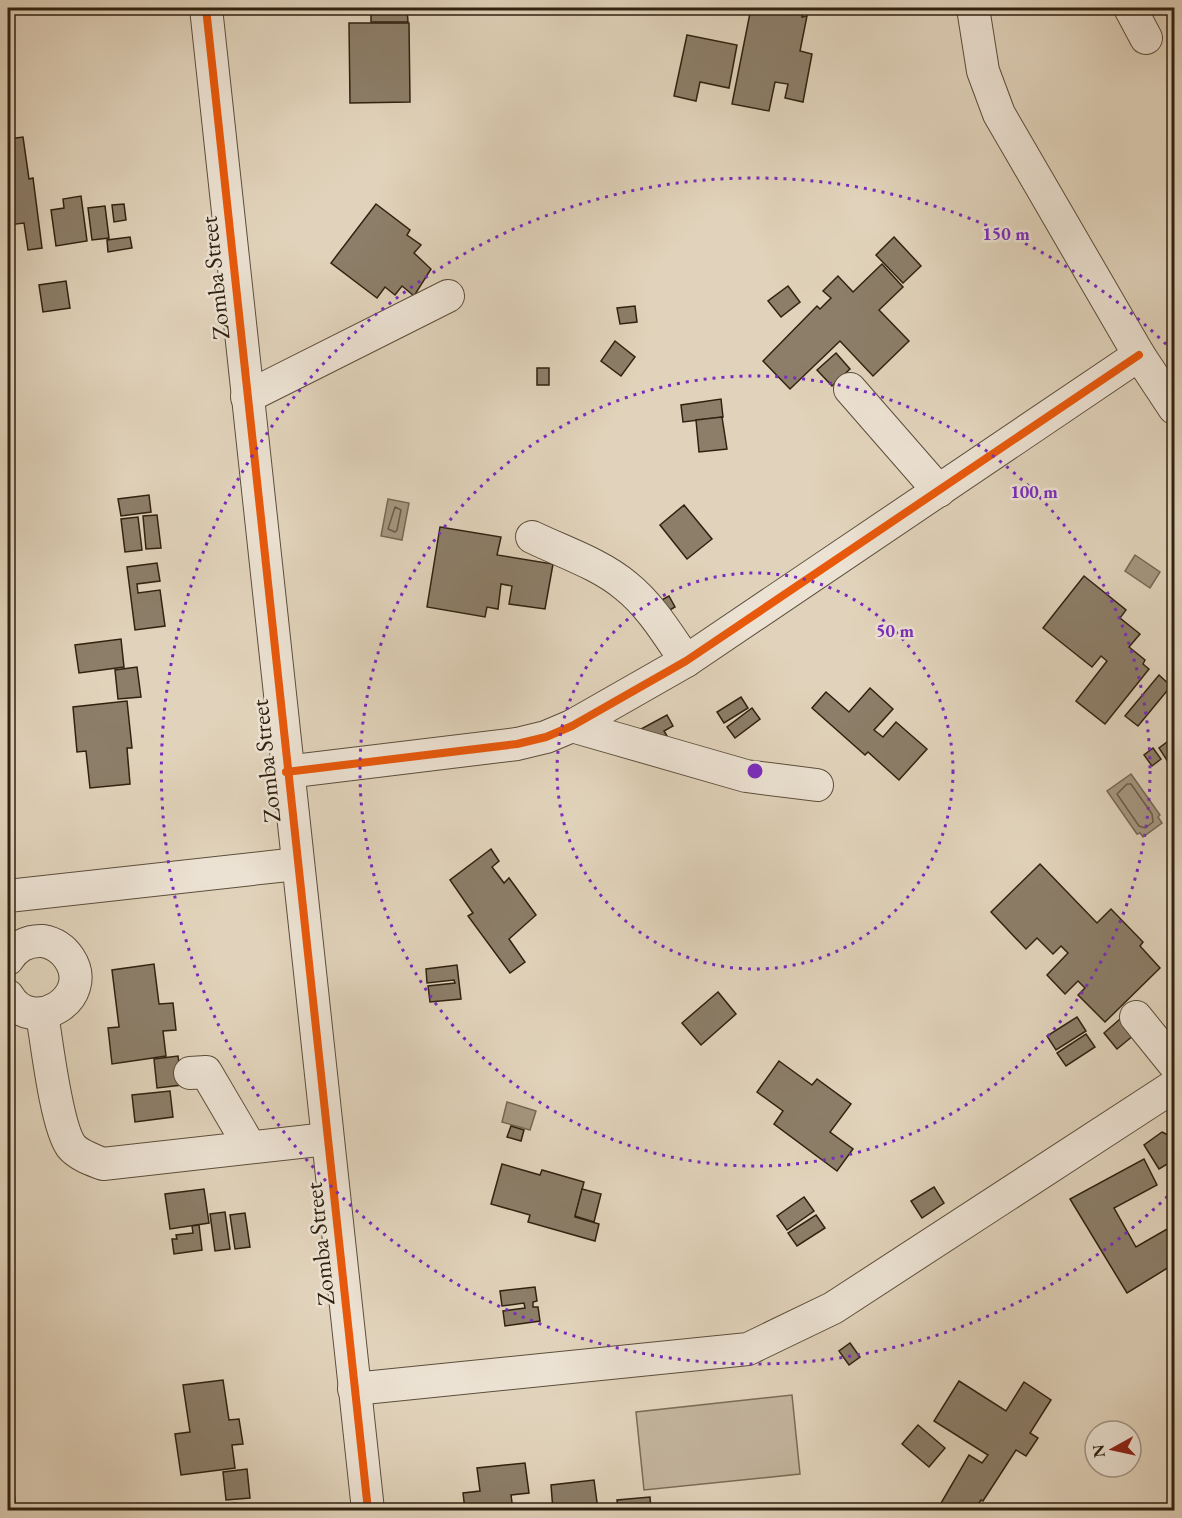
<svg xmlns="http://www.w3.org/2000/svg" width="1182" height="1518" font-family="'EB Garamond',serif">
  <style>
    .green { fill: #c3b59e; stroke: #7a6c57; stroke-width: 1.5 }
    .water { fill: #a59781; stroke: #766854; stroke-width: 1.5 }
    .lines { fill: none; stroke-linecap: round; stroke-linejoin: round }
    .shore { stroke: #6a5c48; stroke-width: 1.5 }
    .building { fill: #8c7e69; stroke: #302210; stroke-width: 1.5 }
    .minor-casing { stroke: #5c4e3b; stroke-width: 34 }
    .minor { stroke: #ece2d3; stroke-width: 32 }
    .cycleway-casing { stroke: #ece2d3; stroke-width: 11 }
    .cycleway { stroke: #e8590c; stroke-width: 8 }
    .ring { fill: none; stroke: #7b2cbf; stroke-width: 3; stroke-dasharray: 3 6 }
    .labels { text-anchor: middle; stroke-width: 5; stroke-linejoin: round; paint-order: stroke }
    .street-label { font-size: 24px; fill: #302210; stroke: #ece2d3 }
    .centre { fill: #7b2cbf; stroke: #ece2d3; stroke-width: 3 }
    .ring-label { font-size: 18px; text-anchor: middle; font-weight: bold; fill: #7b2cbf; stroke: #ece2d3; stroke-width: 5; stroke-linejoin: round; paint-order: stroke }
  </style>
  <rect width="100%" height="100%" fill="#e1d3bb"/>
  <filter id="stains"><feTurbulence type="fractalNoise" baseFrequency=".00333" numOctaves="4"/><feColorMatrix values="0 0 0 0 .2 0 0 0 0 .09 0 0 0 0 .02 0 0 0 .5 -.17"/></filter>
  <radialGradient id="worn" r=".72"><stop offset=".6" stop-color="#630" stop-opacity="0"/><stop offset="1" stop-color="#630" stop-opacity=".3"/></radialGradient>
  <polygon class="green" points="792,1395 800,1474 644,1490 636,1412"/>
  <g class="water">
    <polygon points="388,499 409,503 402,540 381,536"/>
    <polygon points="1135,555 1160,572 1150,588 1125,571"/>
    <polygon points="1131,774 1160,815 1158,817 1162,823 1143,837 1140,833 1137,834 1107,791"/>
    <polygon points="507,1102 536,1111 530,1130 502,1122"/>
  </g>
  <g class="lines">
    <g class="shore">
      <polygon points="395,507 401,510 397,530 395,532 388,529"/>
      <polygon points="1127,784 1131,784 1152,814 1153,822 1145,828 1139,826 1117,794"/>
    </g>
  </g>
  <g class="building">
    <polygon points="371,8 407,8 408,22 371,22"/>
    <polygon points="751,8 804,8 802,17 807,16 800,51 812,54 803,102 785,98 788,84 775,82 769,111 732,104"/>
    <polygon points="349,23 409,23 410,102 350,103"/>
    <polygon points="687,35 737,45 729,88 700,82 696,101 674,96"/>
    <polygon points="23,137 29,179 33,178 42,248 28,250 24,223 8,225 8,139"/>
    <polygon points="81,196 87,241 56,246 51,210 64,208 63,199"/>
    <polygon points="124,204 126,220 114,222 112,205"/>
    <polygon points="376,204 410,230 407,235 421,245 414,253 431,269 414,296 402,286 395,295 385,287 377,298 331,263"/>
    <polygon points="105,206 109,238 92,240 88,208"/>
    <polygon points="130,237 132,248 108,252 107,240"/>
    <polygon points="894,237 921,266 903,283 876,255"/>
    <polygon points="882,264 903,287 879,310 909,341 873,376 840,341 790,389 763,361 817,306 820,309 831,298 823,291 838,276 853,292"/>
    <polygon points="66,281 70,308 43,312 39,285"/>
    <polygon points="788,286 800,302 781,317 768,301"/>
    <polygon points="635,306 637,322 620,324 617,308"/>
    <polygon points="615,341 635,357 621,376 601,361"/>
    <polygon points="836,353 850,369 832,386 817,370"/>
    <rect x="537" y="368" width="12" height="17"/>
    <polygon points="721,399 723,417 683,422 681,405"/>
    <polygon points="722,417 727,449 699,452 696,420"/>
    <polygon points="149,495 151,512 121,516 118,499"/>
    <polygon points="684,505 712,539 687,559 660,525"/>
    <polygon points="157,515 161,548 146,549 143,516"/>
    <polygon points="138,517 142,550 125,552 121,519"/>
    <polygon points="440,527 501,537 497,555 553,564 545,609 509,604 512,586 501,584 498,609 487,607 485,617 427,607"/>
    <polygon points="157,563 160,581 137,584 138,593 160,590 165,626 135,630 127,567"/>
    <polygon points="1084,576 1126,610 1120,618 1140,634 1129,647 1145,660 1143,664 1149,669 1105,724 1076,701 1107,661 1101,656 1092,667 1043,628"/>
    <polygon points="669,596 675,607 663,614 656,603"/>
    <polygon points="121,639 124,667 79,673 75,645"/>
    <polygon points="137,667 141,697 118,699 115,670"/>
    <polygon points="1159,675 1171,686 1138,726 1125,716"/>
    <polygon points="870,688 893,709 874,730 883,737 896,722 927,749 899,780 868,752 865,755 812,708 826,692 849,712"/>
    <polygon points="741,697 748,708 724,723 717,712"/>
    <polygon points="127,701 132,748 127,748 130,784 90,788 86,751 77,752 73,707"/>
    <polygon points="752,708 760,719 735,738 727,727"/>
    <polygon points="667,715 673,726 664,731 667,736 656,741 647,740 641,729"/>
    <polygon points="1174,732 1174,771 1159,748 1171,739 1168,736"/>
    <polygon points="1153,748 1161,759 1152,766 1144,755"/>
    <polygon points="491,849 499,861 492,867 504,883 509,878 536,915 509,939 525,962 510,973 468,916 473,913 450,880"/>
    <polygon points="1040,864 1097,923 1111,909 1143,942 1140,946 1160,968 1105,1022 1078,995 1085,988 1078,981 1065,994 1047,975 1068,953 1061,946 1053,954 1037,938 1026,949 991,912"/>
    <polygon points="154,964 159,1004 173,1003 176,1030 163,1031 166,1056 112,1064 108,1028 119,1027 112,970"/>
    <polygon points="457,965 461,999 430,1002 428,986 455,983 454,980 427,983 426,969"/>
    <polygon points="718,992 736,1014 701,1045 682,1023"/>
    <polygon points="1077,1017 1086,1031 1056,1050 1047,1036"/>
    <polygon points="1120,1019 1134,1035 1117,1049 1104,1033"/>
    <polygon points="1086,1034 1095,1047 1066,1066 1057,1053"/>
    <polygon points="178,1056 182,1085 157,1088 154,1059"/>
    <polygon points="779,1061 812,1085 817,1079 851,1104 830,1132 853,1149 837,1171 774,1124 783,1111 757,1092"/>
    <polygon points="170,1091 173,1117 135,1122 132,1095"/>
    <polygon points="511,1126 524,1130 521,1141 507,1137"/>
    <polygon points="1162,1132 1174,1138 1174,1160 1159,1169 1144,1145"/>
    <polygon points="1144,1159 1157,1185 1114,1208 1136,1247 1174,1225 1174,1264 1127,1293 1070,1199"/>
    <polygon points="502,1164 540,1175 542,1170 584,1182 575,1217 599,1224 595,1241 528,1222 530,1215 491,1204"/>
    <polygon points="934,1187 944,1203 922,1218 911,1201"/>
    <polygon points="204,1189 209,1223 170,1229 165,1194"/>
    <polygon points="582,1189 601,1194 594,1222 575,1216"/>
    <polygon points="804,1197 814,1211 787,1230 777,1216"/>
    <polygon points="225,1212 230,1249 215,1251 210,1214"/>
    <polygon points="245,1213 250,1247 235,1249 230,1215"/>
    <polygon points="816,1215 825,1228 797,1246 788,1233"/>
    <polygon points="199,1225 202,1250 174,1254 172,1239 177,1239 176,1235 193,1233 192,1226"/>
    <polygon points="535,1287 537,1301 533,1302 533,1307 538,1307 540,1321 505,1326 503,1311 525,1308 524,1303 502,1306 500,1291"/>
    <polygon points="850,1343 860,1357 849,1365 839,1351"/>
    <polygon points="223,1380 229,1420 239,1419 243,1444 232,1445 235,1468 181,1475 175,1434 190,1432 183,1385"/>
    <polygon points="959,1381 1006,1411 1024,1382 1051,1400 1030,1433 1038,1438 1026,1456 1016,1450 983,1501 981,1500 974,1510 937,1510 969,1455 982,1463 988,1455 934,1421"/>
    <polygon points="8,1390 11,1415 8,1416"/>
    <polygon points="918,1425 945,1448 929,1467 902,1444"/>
    <polygon points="525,1463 529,1493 511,1495 513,1510 465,1510 463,1493 480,1491 477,1468"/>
    <polygon points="247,1469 250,1498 226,1500 223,1472"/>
    <polygon points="594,1480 598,1510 553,1510 551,1485"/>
    <polygon points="8,1492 14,1492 16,1510 8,1510"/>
    <polygon points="650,1497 651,1510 618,1510 617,1500"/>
    <polygon points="236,1503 237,1510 191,1510 191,1509"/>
  </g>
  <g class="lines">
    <g class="minor-casing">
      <g id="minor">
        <polyline points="206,8 368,1510"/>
        <polyline points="973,8 983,71 999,114 1139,355 1174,408"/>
        <polyline points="1130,8 1146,38"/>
        <polyline points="850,389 939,491"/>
        <polyline points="247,397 448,296"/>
        <path d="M532 537C563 552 600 564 626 586 651 606 668 635 686 661"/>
        <polyline points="572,726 746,776 817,785"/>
        <polyline points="286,772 517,744 546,737 572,726 686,661 1139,355"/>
        <polyline points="8,896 297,864"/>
        <path d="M8 959C15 947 28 940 43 941 54 943 63 949 69 958 96 998 32 1037 8 996"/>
        <path d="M42 1014C47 1043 56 1125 71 1146 78 1155 93 1160 103 1164L327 1139"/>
        <polyline points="1136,1017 1174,1064"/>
        <polyline points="190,1073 206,1072 250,1147"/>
        <polyline points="354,1389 748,1349 833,1308 1174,1086"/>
      </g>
    </g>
    <use href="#minor" class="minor"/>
    <g class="cycleway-casing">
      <g id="cycleway">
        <polyline points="206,8 368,1510"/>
        <polyline points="286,772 517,744 546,737 572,726 686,661 1139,355"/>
      </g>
    </g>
    <use href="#cycleway" class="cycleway"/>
  </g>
  <g class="ring">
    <circle cx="755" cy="771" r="198"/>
    <circle cx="755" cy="771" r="395"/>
    <path d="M1174 1190A593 593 0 1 1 1174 352"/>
  </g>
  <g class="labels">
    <g class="street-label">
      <text transform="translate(215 278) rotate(-96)" y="8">Zomba Street</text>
      <text transform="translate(266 761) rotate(-96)" y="8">Zomba Street</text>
      <text transform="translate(320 1244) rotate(-96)" y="8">Zomba Street</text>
    </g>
  </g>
  <circle cx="755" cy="771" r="9" class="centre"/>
  <g class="ring-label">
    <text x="1006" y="240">150 m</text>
    <text x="1034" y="498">100 m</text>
    <text x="895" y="637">50 m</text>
  </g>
  <rect width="1182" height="1518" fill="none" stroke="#e1d3bb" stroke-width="30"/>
  <rect x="9" y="9" width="1164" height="1500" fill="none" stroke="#302210" stroke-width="3"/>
  <rect x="15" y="15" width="1152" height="1488" fill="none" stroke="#302210" stroke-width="1.5"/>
  <g transform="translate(1113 1449) rotate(262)"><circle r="28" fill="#ece2d3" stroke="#a19585" stroke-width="1.5"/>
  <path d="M0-4.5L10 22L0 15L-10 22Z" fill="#8f2418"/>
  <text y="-9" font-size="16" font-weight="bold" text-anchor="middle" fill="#302210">N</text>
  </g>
  <rect width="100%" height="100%" filter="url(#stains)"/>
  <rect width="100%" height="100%" fill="url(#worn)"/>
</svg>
